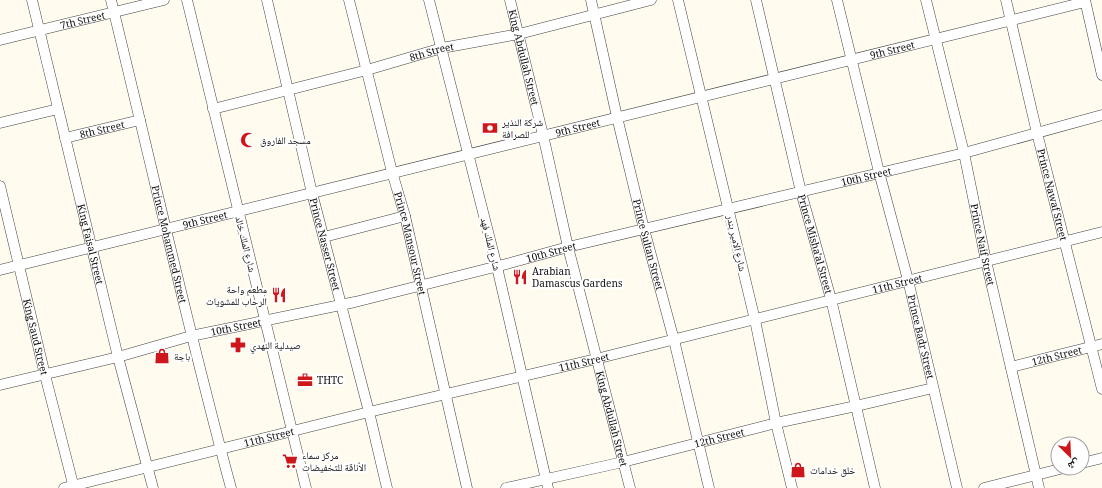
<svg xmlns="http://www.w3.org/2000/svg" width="1102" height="488" font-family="Georgia,'Noto Naskh Arabic',serif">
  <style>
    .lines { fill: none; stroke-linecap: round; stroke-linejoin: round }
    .minor-casing { stroke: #414141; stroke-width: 11 }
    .minor { stroke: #fff; stroke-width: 10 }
    .labels { text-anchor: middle; stroke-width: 4; stroke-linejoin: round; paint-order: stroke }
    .street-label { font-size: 10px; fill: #0e0e0e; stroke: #fff }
    .poi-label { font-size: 10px; fill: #0e0e0e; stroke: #fff; text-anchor: start }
  </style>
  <rect width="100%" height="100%" fill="#fffcef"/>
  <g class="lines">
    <g class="minor-casing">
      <g id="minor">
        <path id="s1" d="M32 0 118 357 153 488"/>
        <path id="s2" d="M111 0C151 163 187 326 231 488"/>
        <polyline points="187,0 306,488"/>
        <path id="s3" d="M267 0 312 193 369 412 387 488"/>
        <path id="s4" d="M349 0 392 172 405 216 467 488"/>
        <polyline points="429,0 497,267 548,488"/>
        <path id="s5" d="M510 0 543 135 568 247 630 488"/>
        <path id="s6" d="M591 0 617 117 644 229 674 340 709 488"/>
        <polyline points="678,0 755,320 776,423 792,488"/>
        <path id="s7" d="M756 0 801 192 831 299 875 488"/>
        <path id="s8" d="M837 0 879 172 908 280 957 488"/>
        <path id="s9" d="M926 0 964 153 986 261 1039 488"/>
        <path id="s10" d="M1006 0 1037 133 1102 389"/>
        <polyline points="1085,0 1102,75"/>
        <path id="s11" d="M0 40 164 0"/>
        <path id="s12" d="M213 109 367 70 442 48 519 34 651 0"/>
        <polyline points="0,123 58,109"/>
        <path id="s13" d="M65 138 140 120"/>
        <path id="s14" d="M0 186 45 375 74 488"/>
        <polyline points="324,237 405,216"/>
        <path id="s15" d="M0 270 1085 2"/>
        <path id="s16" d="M1011 367 1102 344"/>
        <path id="s17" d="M0 385 118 357 191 336 355 302 510 263 568 247 964 153 1102 115"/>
        <polyline points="1082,463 1102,458"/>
        <path id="s18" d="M64 488 369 412 596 359 1102 232"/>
        <path id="s19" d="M506 488 623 462 776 423 856 406 933 388"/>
        <polyline points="984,488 1064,468"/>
      </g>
    </g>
    <use href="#minor" class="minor"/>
  </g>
  <defs>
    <g id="bank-bare" transform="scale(1.2)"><path d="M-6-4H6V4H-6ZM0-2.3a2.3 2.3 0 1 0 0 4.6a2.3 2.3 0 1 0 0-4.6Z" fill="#ce171a" stroke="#fff" stroke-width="2.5" paint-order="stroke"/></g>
    <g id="mosque-bare" transform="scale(1.2)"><path d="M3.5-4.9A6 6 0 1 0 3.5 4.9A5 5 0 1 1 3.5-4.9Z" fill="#ce171a" stroke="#fff" stroke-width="2.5" paint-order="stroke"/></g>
    <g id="restaurant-bare" transform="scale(1.2)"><path d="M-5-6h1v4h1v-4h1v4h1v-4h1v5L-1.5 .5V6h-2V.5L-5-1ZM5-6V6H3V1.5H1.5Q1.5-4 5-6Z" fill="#ce171a" stroke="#fff" stroke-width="2.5" paint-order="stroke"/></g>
    <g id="pharmacy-bare" transform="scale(1.2)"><path d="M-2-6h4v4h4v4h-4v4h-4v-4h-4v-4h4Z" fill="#ce171a" stroke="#fff" stroke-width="2.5" paint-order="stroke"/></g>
    <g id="shop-bare" transform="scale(1.2)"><path d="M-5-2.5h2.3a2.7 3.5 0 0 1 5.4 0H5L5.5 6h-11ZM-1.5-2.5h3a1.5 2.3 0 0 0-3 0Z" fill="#ce171a" stroke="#fff" stroke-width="2.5" paint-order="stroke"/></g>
    <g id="office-bare" transform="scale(1.2)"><path d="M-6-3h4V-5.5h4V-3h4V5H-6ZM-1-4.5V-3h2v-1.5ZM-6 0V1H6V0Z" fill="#ce171a" stroke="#fff" stroke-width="2.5" paint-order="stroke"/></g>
    <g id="supermarket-bare" transform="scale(1.2)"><path d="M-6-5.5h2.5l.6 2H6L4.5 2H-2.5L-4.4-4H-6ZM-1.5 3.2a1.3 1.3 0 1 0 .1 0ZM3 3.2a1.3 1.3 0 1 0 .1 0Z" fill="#ce171a" stroke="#fff" stroke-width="2.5" paint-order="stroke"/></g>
  </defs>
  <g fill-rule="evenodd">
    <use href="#bank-bare" x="490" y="128"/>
    <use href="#mosque-bare" x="248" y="140"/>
    <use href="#restaurant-bare" x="520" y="277"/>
    <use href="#restaurant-bare" x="279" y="295"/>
    <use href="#pharmacy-bare" x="238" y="345"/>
    <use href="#shop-bare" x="162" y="356"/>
    <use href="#office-bare" x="305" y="380"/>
    <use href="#supermarket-bare" x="290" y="461"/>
    <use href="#shop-bare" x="798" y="470"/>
  </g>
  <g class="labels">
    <g class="street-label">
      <text dy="4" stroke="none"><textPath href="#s11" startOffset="85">7th Street</textPath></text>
      <text dy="4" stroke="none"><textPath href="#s15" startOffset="919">9th Street</textPath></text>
      <text dy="4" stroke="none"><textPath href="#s12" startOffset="226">8th Street</textPath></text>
      <text dy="4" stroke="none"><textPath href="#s5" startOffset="59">King Abdullah Street</textPath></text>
      <text dy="4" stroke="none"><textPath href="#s15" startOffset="595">9th Street</textPath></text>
      <text dy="4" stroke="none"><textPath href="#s13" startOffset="38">8th Street</textPath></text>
      <text dy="4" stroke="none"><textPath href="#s17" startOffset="891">10th Street</textPath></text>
      <text dy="4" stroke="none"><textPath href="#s10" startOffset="200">Prince Nawaf Street</textPath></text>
      <text dy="4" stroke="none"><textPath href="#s15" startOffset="211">9th Street</textPath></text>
      <text dy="4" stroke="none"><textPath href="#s4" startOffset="251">Prince Mansour Street</textPath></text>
      <text transform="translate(737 243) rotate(77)" y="4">شارع الامير بندر</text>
      <text dy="4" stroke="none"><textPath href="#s2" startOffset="251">Prince Mohammed Street</textPath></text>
      <text transform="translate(246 244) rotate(76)" y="4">شارع الملك خالد</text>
      <text dy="4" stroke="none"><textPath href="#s3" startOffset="251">Prince Nasser Street</textPath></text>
      <text transform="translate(491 244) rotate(76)" y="4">شارع الملك فهد</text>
      <text dy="4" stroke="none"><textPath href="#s6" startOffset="251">Prince Sultan Street</textPath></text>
      <text dy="4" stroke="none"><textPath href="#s7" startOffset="251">Prince Misha'al Street</textPath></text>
      <text dy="4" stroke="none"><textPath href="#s9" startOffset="251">Prince Naif Street</textPath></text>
      <text dy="4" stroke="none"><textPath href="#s1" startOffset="251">King Faisal Street</textPath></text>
      <text dy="4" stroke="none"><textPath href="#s17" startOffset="567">10th Street</textPath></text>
      <text dy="4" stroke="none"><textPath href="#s18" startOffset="858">11th Street</textPath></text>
      <text dy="4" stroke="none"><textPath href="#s17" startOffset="243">10th Street</textPath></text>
      <text dy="4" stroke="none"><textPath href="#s14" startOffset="155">King Saud Street</textPath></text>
      <text dy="4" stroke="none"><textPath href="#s8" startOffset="347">Prince Badr Street</textPath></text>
      <text dy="4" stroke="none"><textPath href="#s16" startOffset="47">12th Street</textPath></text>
      <text dy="4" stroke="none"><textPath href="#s18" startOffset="535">11th Street</textPath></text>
      <text dy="4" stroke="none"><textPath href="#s5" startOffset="431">King Abdullah Street</textPath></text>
      <text dy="4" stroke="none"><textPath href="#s18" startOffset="211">11th Street</textPath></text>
      <text dy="4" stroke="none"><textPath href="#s19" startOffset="219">12th Street</textPath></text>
    </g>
    <g class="poi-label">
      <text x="502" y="126">شركة النذير<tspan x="502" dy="12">للصرافة</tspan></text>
      <text x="260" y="144">مسجد الفاروق</text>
      <text x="532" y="275">Arabian<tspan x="532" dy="12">Damascus Gardens</tspan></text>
      <text x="267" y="293" text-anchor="end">مطعم واحة<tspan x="267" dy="12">الرحاب للمشويات</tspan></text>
      <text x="250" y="349">صيدلية النهدي</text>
      <text x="174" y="360">باجة</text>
      <text x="317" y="384">THTC</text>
      <text x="302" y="459">مركز سماء<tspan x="302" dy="12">الأناقة للتخفيضات</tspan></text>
      <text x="810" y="474">خلق خدامات</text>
    </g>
  </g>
  <g transform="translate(1070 456) rotate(156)"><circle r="19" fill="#ffffff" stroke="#9f9f9f"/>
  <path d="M0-3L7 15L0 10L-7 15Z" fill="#ce171a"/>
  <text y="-6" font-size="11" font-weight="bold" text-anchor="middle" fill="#0e0e0e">ش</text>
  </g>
</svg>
